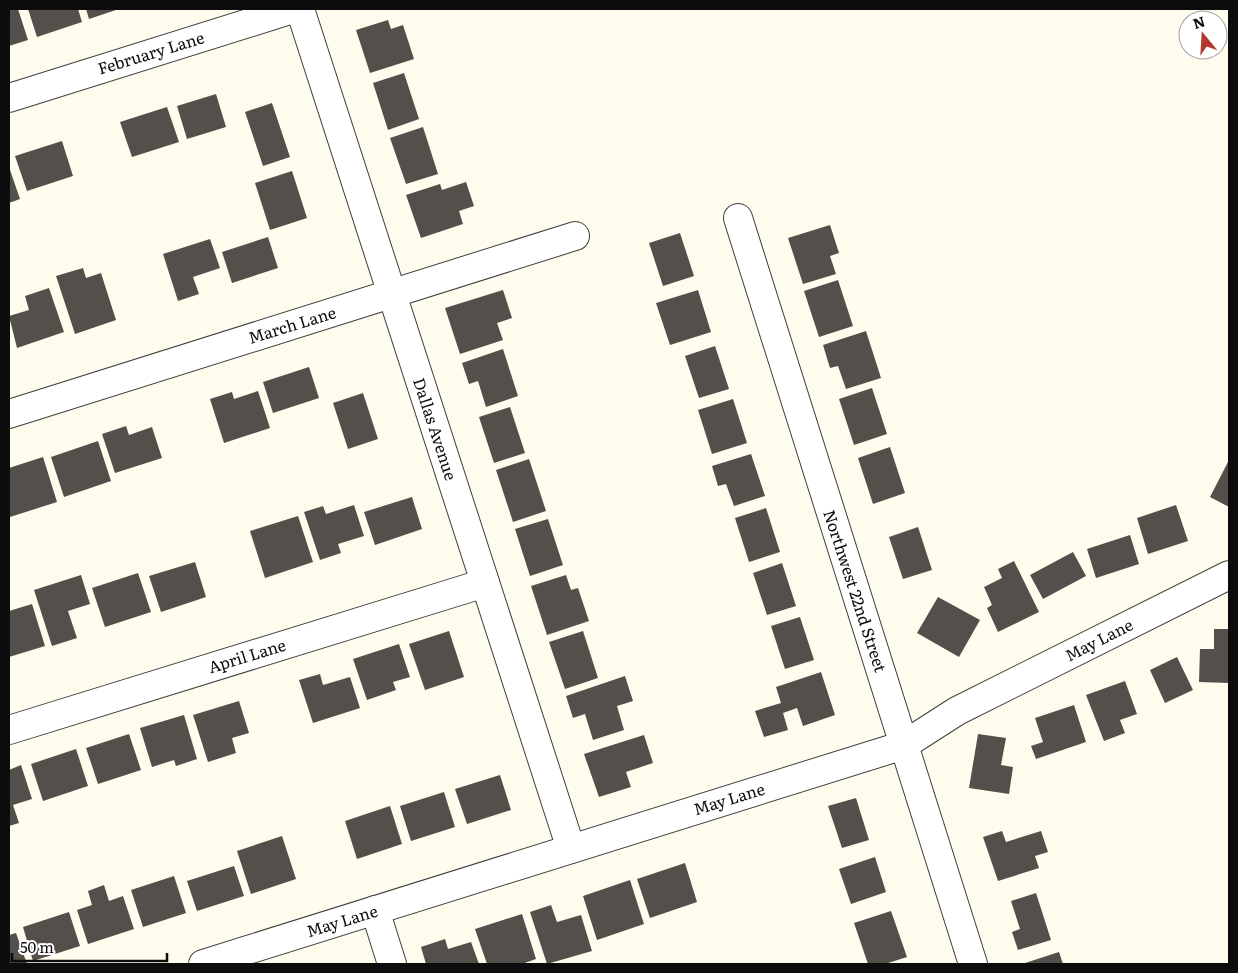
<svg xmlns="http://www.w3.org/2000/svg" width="1238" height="973" font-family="Literata,serif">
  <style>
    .building { fill: #544f4a }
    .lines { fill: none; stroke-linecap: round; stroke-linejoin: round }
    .minor-casing { stroke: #3f3f3f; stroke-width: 30 }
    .minor { stroke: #fff; stroke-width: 28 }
    .labels { text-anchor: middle; stroke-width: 5; stroke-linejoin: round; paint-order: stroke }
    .street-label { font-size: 16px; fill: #0c0c0c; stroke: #fff }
  </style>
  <rect width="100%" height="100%" fill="#fefced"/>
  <g class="building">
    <polygon points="9,9 18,9 28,40 9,46"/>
    <polygon points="28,9 78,9 82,22 37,37"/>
    <polygon points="86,9 119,9 89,19"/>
    <polygon points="388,20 391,29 403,25 414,59 370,73 356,30"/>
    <polygon points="404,73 419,119 388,130 373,83"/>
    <polygon points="216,94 226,127 187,139 177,106"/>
    <polygon points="272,103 290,157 263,166 245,112"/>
    <polygon points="167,107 179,142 132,157 120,122"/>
    <polygon points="423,127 438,174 406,184 390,138"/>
    <polygon points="62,141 73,176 27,191 15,156"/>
    <polygon points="9,167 20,199 9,203"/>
    <polygon points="292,171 307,218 270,230 255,183"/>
    <polygon points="466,182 474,206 459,211 463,224 421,238 406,195 440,184 442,190"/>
    <polygon points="830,225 839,253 830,256 836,274 803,284 788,238"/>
    <polygon points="680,233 694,276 663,286 649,243"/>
    <polygon points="268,237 278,268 232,283 222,252"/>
    <polygon points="210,239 220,268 193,277 199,294 178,301 163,254"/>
    <polygon points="83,268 86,278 101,273 116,320 75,334 56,276"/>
    <polygon points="838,280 853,326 819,337 804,291"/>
    <polygon points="49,288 64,332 17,348 9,316 29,310 25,296"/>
    <polygon points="503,290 512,318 497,323 503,340 460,354 445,308"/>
    <polygon points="698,290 711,332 670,345 656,303"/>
    <polygon points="866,331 881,378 846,389 838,366 830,368 823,345"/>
    <polygon points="715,346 729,389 699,398 685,356"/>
    <polygon points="503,349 518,396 486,407 478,381 469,384 462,363"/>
    <polygon points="309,367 319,398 273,413 263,382"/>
    <polygon points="872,388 887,434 854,445 839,399"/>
    <polygon points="258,391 270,428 224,443 210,399 232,392 234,399"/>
    <polygon points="363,393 378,439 348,449 333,403"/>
    <polygon points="733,399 747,443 712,454 698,410"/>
    <polygon points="510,407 525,453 494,463 479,417"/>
    <polygon points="126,426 129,435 152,427 162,458 115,473 102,434"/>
    <polygon points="98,441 111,481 64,497 51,457"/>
    <polygon points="890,447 905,493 873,504 858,458"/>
    <polygon points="751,454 765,496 734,506 726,484 718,486 712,466"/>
    <polygon points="43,457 57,502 10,517 9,468"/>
    <polygon points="529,459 546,511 513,522 496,470"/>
    <polygon points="1229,460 1229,507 1210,497"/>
    <polygon points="412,497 422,529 375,545 364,512"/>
    <polygon points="354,505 364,536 338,544 341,553 320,560 304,512 323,506 326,514"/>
    <polygon points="1176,505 1188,541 1148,554 1137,518"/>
    <polygon points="766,508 780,552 749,562 735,518"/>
    <polygon points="298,516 313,562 265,578 250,531"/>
    <polygon points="548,519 563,565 530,576 515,529"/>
    <polygon points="918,527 932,570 903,579 889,537"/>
    <polygon points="1130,535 1139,564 1096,578 1087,549"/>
    <polygon points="1073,552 1086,576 1043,599 1030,575"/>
    <polygon points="1014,561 1039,612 998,632 987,608 992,605 984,587 1002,578 998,569"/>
    <polygon points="195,562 206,597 161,612 149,576"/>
    <polygon points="782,563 796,606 767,615 753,573"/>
    <polygon points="138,573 151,612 105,627 92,588"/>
    <polygon points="81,575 90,604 68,611 77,638 52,646 34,590"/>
    <polygon points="566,575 571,590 578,588 589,621 547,635 531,586"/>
    <polygon points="938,597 980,620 959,657 917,633"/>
    <polygon points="32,604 45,646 9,657 9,611"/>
    <polygon points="800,617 814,660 785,669 771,626"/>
    <polygon points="1214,629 1229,629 1229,683 1199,682 1200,649 1214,649"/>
    <polygon points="449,631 464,677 425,690 409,644"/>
    <polygon points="583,631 598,678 565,689 549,642"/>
    <polygon points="399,644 410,677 393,682 396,690 367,700 353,659"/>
    <polygon points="1177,657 1193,690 1165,703 1150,670"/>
    <polygon points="821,672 835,715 803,726 797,708 783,713 788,730 764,737 755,711 781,703 776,687"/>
    <polygon points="320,674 323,685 350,677 360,708 313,723 299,680"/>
    <polygon points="625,676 633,701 617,706 624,730 593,740 585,714 573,718 566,696"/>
    <polygon points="1125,681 1137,714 1120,720 1125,733 1104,741 1086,695"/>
    <polygon points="239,701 249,733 232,738 236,753 208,762 193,715"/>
    <polygon points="1074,705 1086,742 1036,759 1031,746 1043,742 1035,718"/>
    <polygon points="184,715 197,759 176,766 174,760 152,767 140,728"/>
    <polygon points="129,734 141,770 98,784 86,748"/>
    <polygon points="978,734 1006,738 1001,765 1013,767 1009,794 969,788"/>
    <polygon points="644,735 653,763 626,772 631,787 599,797 584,754"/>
    <polygon points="76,749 88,786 43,801 31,764"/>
    <polygon points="21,765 32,799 13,805 19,823 9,826 9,770"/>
    <polygon points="500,775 511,810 467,824 455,789"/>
    <polygon points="444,792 455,827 411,841 400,806"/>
    <polygon points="856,798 869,840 842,848 828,806"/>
    <polygon points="390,806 402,844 357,859 345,821"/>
    <polygon points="1002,831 1006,842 1041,831 1048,852 1035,856 1039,868 998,881 983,837"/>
    <polygon points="282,836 296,879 251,894 237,851"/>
    <polygon points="875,857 886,892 851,904 839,869"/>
    <polygon points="685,863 697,902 650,918 637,879"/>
    <polygon points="234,866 244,896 197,911 187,881"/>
    <polygon points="174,876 186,913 143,927 131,890"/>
    <polygon points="630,880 644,924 597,940 583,896"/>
    <polygon points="104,885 109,901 123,896 134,929 88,944 77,910 92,905 88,891"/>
    <polygon points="1036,893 1051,940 1018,950 1012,932 1020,929 1011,901"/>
    <polygon points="551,905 557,922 581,915 592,951 547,964 530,912"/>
    <polygon points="891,911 907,957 885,964 868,964 854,923"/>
    <polygon points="69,912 80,946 33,961 23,927"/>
    <polygon points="522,914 536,959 522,964 487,964 475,929"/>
    <polygon points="16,933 27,964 9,964 9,935"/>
    <polygon points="445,939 448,949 471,942 479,964 426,964 421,947"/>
    <polygon points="1059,952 1063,964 1022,964"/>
  </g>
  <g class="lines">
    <g class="minor-casing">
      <g id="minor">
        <polyline points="300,9 571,849"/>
        <polyline points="9,98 293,9"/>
        <polyline points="738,218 973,964"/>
        <polyline points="9,414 575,236"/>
        <polyline points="9,730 485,583"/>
        <polyline points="375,910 392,964"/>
        <polyline points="203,964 904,745 957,711 1229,575"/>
      </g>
    </g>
    <use href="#minor" class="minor"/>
  </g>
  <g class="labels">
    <g class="street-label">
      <text transform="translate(151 53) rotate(-17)" y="6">February Lane</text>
      <text transform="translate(292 325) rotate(-17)" y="6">March Lane</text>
      <text transform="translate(435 429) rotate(72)" y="6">Dallas Avenue</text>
      <text transform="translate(855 591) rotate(72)" y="6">Northwest 22nd Street</text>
      <text transform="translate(1099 640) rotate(-27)" y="6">May Lane</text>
      <text transform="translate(247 656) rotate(-17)" y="6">April Lane</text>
      <text transform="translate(729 799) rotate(-17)" y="6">May Lane</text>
      <text transform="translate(342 921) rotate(-17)" y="6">May Lane</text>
    </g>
  </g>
  <rect width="1238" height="973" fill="none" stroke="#0c0c0c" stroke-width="20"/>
  <g transform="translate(1203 35) rotate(342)"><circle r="24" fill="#ffffff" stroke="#9e9e9e"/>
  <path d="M0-4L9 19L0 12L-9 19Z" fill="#b2382f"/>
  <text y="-8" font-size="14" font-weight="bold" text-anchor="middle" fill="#0c0c0c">N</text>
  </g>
  <path d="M12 953v8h155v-8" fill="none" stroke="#0c0c0c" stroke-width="2.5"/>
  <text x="20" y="953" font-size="15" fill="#0c0c0c" stroke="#ffffff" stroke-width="4" paint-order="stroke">50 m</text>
</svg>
